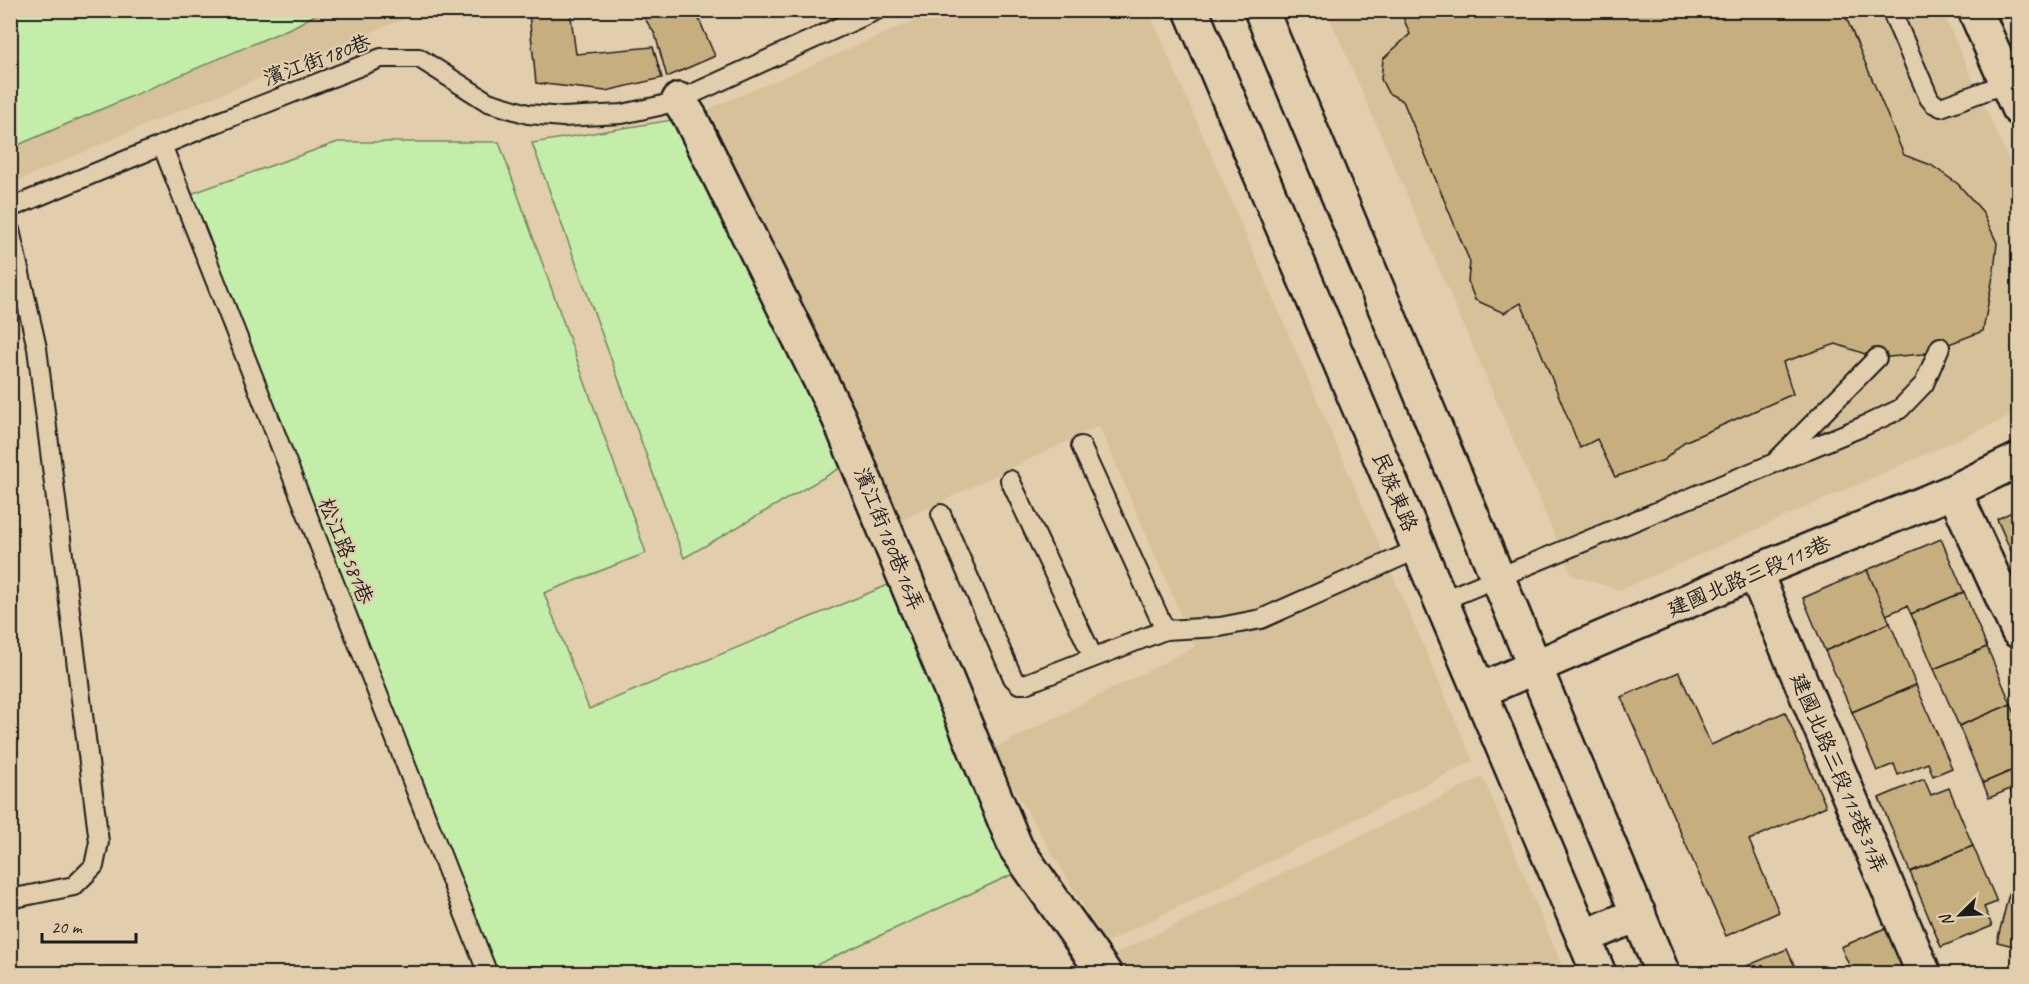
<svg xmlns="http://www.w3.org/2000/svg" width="2029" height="984" font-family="Caveat,'LXGW WenKai TC',sans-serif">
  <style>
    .built { fill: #d6c19b }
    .green { fill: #c3eda9; stroke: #708462; stroke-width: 1.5 }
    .building { fill: #c6ae7e; stroke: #1c1c1c; stroke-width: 1.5 }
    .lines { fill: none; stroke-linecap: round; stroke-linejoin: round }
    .service-casing { stroke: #1c1c1c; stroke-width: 22 }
    .minor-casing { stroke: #1c1c1c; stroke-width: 38 }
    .tertiary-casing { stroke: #1c1c1c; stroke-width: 38 }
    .service { stroke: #e2cdac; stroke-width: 18 }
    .minor { stroke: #e2cdac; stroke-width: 33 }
    .tertiary { stroke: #e2cdac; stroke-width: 33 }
    .labels { text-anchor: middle; stroke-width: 4.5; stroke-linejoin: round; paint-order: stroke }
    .street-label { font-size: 21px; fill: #1c1c1c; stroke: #e2cdac }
  </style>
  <rect width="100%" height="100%" fill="#e2cdac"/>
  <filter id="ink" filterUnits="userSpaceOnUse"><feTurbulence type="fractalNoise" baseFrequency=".0167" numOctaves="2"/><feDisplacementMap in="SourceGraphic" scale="12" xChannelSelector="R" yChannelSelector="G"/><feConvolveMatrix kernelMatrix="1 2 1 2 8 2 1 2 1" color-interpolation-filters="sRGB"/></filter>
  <g filter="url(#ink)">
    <g class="built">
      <polygon points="11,11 423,11 147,124 11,184"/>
      <polygon points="937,11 1149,11 1473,761 1105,943 991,750 1195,647 1099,426 896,523 709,109"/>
      <polygon points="1327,11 1942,11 2018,181 2018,413 1620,590 1572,575"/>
      <polygon points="1483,777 1565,973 1119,974 1113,955"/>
    </g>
    <g class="green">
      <polygon points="11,10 322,10 322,11 295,26 11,148"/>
      <polygon points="690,117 856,459 684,558 532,143"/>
      <polygon points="338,142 499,142 646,553 544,593 589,709 905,578 1015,873 799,973 488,973 182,197"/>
    </g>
    <g class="building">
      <polygon points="539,10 570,10 576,54 653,47 662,78 606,91 536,83 529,14"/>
      <polygon points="639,10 695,10 715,56 667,77 655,34"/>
      <polygon points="1400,10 1843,10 1904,155 1931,165 1958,184 1982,211 1997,243 1994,271 1983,331 1923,354 1877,358 1836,344 1783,362 1793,394 1684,442 1664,460 1615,477 1597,439 1580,448 1521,303 1504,313 1475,300 1468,281 1470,262 1403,101 1388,93 1381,79 1383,59 1410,34"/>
      <polygon points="2009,10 2018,10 2018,33"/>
      <polygon points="2018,509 2018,567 1997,519"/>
      <polygon points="1941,539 1964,592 1911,614 1907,606 1886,615 1867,570"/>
      <polygon points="1867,570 1890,623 1825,651 1803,598"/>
      <polygon points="1964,592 1987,647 1934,669 1911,614"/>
      <polygon points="1890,623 1916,685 1852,712 1825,651"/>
      <polygon points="1987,647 2011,704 1959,726 1934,669"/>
      <polygon points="1679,672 1711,745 1785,712 1826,806 1749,840 1779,912 1726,936 1621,697"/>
      <polygon points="1916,685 1952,768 1933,776 1928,763 1898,775 1894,764 1877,771 1852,712"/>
      <polygon points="2011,704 2018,721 2018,768 1983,783 1959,726"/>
      <polygon points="2018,768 2018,809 2010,789 1989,798 1983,783"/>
      <polygon points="1924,779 1931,795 1949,788 1973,846 1910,872 1879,798"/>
      <polygon points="1973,846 1997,902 1984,907 1992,926 1941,947 1910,872"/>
      <polygon points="2018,857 2018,947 1997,942"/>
      <polygon points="1897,923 1919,974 1853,974 1841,947"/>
      <polygon points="1787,949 1798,974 1728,974"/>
    </g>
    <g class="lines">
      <g class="service-casing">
        <g id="service">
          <polyline points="1891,10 1929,98 1933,103 1941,107 2007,83"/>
          <polyline points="162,145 488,974"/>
          <polyline points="10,208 221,121 381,58 419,58 488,102 528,114 563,117 622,114 659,106 679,100 877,10"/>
          <polyline points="10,230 37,348 99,842 94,866 74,886 10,899"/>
          <polyline points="1081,446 1165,630"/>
          <polyline points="1778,459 1877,358"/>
          <polyline points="1010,480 1093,657"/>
          <polyline points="941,514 1013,678 1019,684 1025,684 1165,630 1220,627 1261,619 1418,549"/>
          <polyline points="1441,601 1864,426 1900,409 1924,384 1940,347"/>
        </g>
      </g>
      <g class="minor-casing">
        <g id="minor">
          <polyline points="1975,10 2018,108"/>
          <polyline points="679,100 690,117 839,418 1016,848 1105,974"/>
          <polyline points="1954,491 2018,631"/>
          <polyline points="1755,572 1924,974"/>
          <polyline points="1479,691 1755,572 1954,491 2018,460"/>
        </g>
      </g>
      <g class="tertiary-casing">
        <g id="tertiary">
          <polyline points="1191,10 1599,974"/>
          <polyline points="1261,10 1663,974"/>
          <polyline points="1584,937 1639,914"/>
        </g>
      </g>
      <use href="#service" class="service"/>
      <use href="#minor" class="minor"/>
      <use href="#tertiary" class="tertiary"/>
    </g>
  </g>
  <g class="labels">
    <g class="street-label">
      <text transform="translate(317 60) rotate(-20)" y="7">濱江街180巷</text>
      <text transform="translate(1395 492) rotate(67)" y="7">民族東路</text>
      <text transform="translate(889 539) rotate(68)" y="7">濱江街180巷16弄</text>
      <text transform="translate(346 551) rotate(68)" y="7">松江路581巷</text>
      <text transform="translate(1749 576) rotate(-23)" y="7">建國北路三段113巷</text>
      <text transform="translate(1839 773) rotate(67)" y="7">建國北路三段113巷31弄</text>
    </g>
  </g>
  <rect width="2029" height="984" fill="none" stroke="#e2cdac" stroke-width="36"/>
  <rect x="18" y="18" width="1993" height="948" fill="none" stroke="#1c1c1c" stroke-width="2" filter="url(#ink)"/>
  <g transform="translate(1960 915) rotate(246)" stroke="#e2cdac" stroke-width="4.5" paint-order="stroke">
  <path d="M0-4.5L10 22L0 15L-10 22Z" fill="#1c1c1c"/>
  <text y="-9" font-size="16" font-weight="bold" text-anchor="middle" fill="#1c1c1c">N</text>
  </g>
  <path d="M42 933v9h94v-9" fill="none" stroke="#1c1c1c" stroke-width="3"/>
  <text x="51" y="933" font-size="18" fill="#1c1c1c" stroke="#e2cdac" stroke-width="4.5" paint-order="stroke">20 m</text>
</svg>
